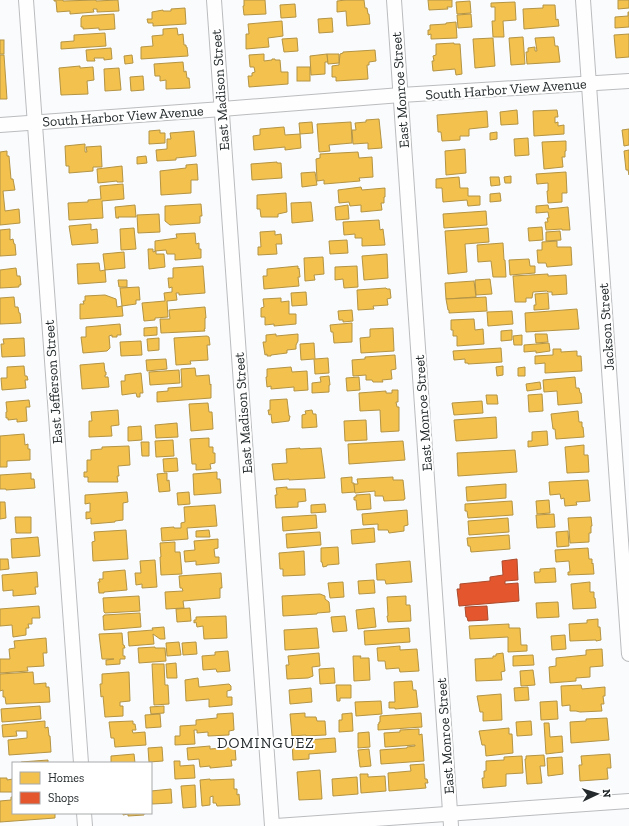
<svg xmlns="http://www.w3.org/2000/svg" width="629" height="826" font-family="'Zilla Slab',serif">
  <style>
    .homes { fill: #f2c14e; stroke: #b49444 }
    .shops { fill: #e4572e; stroke: #aa4a2d }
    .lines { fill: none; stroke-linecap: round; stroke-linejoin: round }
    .street-casing { stroke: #babcbe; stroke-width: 16 }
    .street { stroke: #fefeff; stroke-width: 14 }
    .labels { text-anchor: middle; stroke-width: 4; stroke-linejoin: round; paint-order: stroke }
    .street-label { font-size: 14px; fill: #242a2c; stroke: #fff }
    .neighbourhood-label { font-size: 15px; letter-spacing: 1px; fill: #242a2c; stroke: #fff }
  </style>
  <rect width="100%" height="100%" fill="#fafbfc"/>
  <g class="homes">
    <polygon points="54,0 63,0 63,1 96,0 96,1 118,0 119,11 97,12 97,9 93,9 94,12 70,14 70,11 57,12 56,1 54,1"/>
    <polygon points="244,0 265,0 266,14 244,15 243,6 244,6"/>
    <polygon points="346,0 364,0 365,8 367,8 368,14 369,14 370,24 347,26 346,11 337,12 337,1"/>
    <polygon points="428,0 452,0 452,7 447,7 448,9 429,10"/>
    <polygon points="618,0 629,0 629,8 618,9"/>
    <polygon points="470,1 471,13 457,14 456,2"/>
    <polygon points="515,2 516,20 503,21 504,37 493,37 492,21 495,21 495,7 491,7 491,3"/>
    <polygon points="295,4 296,17 281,18 280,5"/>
    <polygon points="543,5 555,5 556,20 558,19 559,26 524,29 523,9 543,8"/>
    <polygon points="185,8 186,24 153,26 153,23 148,23 147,19 152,19 152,12 163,10 163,11 171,11 171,9"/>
    <polygon points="628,12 629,12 629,27 615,28 615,17 628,16"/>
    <polygon points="114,14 115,29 99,30 99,28 83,29 83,27 81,27 81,18 82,17 82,16"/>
    <polygon points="471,14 472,27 458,28 457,15"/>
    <polygon points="332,18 333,32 319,33 318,19"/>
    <polygon points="282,21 283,36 268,38 269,47 246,49 246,34 249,34 248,24"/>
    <polygon points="456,22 457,38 431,39 431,34 428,35 428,30 430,30 430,25 446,24 446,23"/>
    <polygon points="177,28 178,35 183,34 184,45 186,45 186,47 187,47 188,56 141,59 141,47 153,46 152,36 163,35 163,29"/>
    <polygon points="105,33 106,46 61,49 61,42 74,41 74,35"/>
    <polygon points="629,34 629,57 616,58 614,35"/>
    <polygon points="523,37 525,64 511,65 509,38"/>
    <polygon points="554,37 555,46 558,46 560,62 527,64 526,52 528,52 528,48 535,47 535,51 537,51 535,38"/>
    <polygon points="297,38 298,51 284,52 282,39"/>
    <polygon points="493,38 495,66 475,68 473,39"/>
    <rect x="0" y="40" width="4" height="14"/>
    <polygon points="454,43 454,44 460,44 462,74 456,75 455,69 433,71 432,61 434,61 433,56 436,55 436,44"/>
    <polygon points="111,48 112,59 104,60 104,58 94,58 95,61 87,61 86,50"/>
    <polygon points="375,50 376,61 369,62 369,65 367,65 368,79 336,81 336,77 332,77 332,66 339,65 340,54 343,53 343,52"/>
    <polygon points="264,54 264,61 272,60 272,59 275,59 275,60 280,60 281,72 288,72 288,84 249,87 248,76 252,76 252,73 255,72 254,67 250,67 249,55"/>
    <polygon points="327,54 328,62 325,62 325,74 311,75 310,56"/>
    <polygon points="327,54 339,54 339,63 328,64"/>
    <polygon points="0,55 4,55 7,99 0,99"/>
    <polygon points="132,55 133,63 125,64 124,56"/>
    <polygon points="183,62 184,72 186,71 187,78 189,78 190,88 166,89 166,80 160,81 160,76 155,76 154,64"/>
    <polygon points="80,66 80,68 93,67 94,80 87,81 88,94 61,95 59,68"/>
    <rect x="297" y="67" width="13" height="14"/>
    <polygon points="119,68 121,90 105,91 104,69"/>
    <polygon points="143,76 144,90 131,91 130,77"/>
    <polygon points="517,110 518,124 501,125 500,112"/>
    <polygon points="557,110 558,117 555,117 555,123 558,122 558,126 564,125 564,134 534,136 533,111"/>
    <polygon points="487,111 488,127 469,129 469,136 460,136 460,140 442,141 441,132 438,132 437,115"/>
    <polygon points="379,119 382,148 368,149 368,143 353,144 352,130 356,130 355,123 366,122 366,120"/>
    <polygon points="312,122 313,133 300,134 299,123"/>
    <polygon points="351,122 352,143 329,145 330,151 319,152 317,124"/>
    <polygon points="284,127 285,135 300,134 301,148 285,150 285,147 254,150 253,136 260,135 260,129"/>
    <polygon points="629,129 629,145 624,146 622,130"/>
    <polygon points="160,130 160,133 165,133 165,143 149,144 149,131"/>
    <polygon points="194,131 196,156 176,158 176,160 157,161 156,150 167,149 167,139 171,139 170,133"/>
    <polygon points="497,132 497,139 490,140 490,133"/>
    <polygon points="528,138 529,155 515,156 514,139"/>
    <polygon points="566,141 566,151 565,151 565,157 562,157 563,167 544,169 542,142"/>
    <polygon points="85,144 85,152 87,152 86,147 101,146 102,167 93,167 93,171 69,173 69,166 66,166 65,146"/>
    <polygon points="465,149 466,173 446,175 445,151"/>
    <polygon points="629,150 629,175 628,170 626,170 624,151"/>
    <polygon points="7,151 7,156 9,156 11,179 13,179 15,190 3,191 5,211 19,209 20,223 0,225 0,152"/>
    <polygon points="358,152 359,158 372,157 373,177 359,178 360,181 324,184 324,180 317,181 316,159 320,158 320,154"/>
    <polygon points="146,156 147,163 137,164 137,157"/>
    <polygon points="277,162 277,163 281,163 282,178 252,180 251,164"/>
    <polygon points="197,164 198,180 191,180 191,193 161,195 160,171 186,168 186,165"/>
    <polygon points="122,166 123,182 117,182 117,181 98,183 97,169"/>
    <polygon points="315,172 317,185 302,187 301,173"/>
    <polygon points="566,172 567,193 562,193 562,202 548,203 547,191 548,191 548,183 537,184 536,174"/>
    <polygon points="511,176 511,183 505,183 504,177"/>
    <polygon points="459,177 460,188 468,188 468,196 480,196 480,205 468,206 467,200 443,202 442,188 436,188 436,179"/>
    <polygon points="490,177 499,177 500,185 491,186"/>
    <polygon points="123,184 124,199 102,201 103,218 69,220 68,203 88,202 88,200 101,199 100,186"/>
    <polygon points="361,187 362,190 385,188 385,197 384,197 384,203 381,203 382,210 361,212 361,205 350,206 349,202 339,203 338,190"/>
    <polygon points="286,193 287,212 278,214 278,217 261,217 260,209 257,209 257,195"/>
    <polygon points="500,193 501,201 490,202 490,194"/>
    <polygon points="311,202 313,221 292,223 291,203"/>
    <polygon points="201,204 202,216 200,216 200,223 170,225 165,221 165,206"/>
    <polygon points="135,205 136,217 118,217 119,218 116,218 115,207"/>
    <polygon points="348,205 349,219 336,220 335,207"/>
    <polygon points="548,205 549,209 568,207 570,230 562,230 562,229 546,230 545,222 548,222 547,218 549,218 548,212 536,213 536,206"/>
    <polygon points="486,211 487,225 444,228 443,214"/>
    <polygon points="159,214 160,232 138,233 137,215"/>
    <polygon points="379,220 380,230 383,229 385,245 362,246 362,238 355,238 355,234 344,235 343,222"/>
    <polygon points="91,224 91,230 97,229 98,243 72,245 69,226"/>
    <polygon points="542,227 543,240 529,241 528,228"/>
    <polygon points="134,228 136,249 121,250 120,229"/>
    <polygon points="488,228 489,242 465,244 467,272 448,274 445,231"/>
    <polygon points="10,229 10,240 13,239 14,244 15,244 16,255 0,256 0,230"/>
    <polygon points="275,231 275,235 281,234 282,244 276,244 277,254 258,255 258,247 261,247 260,232"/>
    <polygon points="560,231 561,240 546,241 546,232"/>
    <polygon points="195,233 196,244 199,243 199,249 201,249 201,258 175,260 175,254 167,254 166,250 155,251 155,241 177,238 176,234"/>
    <polygon points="347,240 348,253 330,254 329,241"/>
    <polygon points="557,241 557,247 571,247 572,265 547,267 546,263 538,263 537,250 542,250 542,242"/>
    <polygon points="503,243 504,260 505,260 506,277 493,277 491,261 478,262 477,245"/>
    <polygon points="148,249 153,249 153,252 156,251 156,254 164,254 165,267 149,269"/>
    <polygon points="124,252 125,268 105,270 103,254"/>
    <polygon points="387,254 388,278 364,280 362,256"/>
    <polygon points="323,257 324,274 314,275 315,280 305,281 304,258"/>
    <polygon points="529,259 530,266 535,266 535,273 510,275 509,260"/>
    <polygon points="99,263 100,271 105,270 106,282 78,284 77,264"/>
    <polygon points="203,266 205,293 179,295 179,293 176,293 177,300 167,301 168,317 155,318 155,320 144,321 142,303 165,301 164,293 172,292 172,287 169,288 168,278 173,278 173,268"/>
    <polygon points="298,266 298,269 299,268 300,277 298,277 299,286 264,289 263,276 267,276 267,269"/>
    <polygon points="357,266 358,287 344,288 343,279 335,280 335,267"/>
    <polygon points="16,268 17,276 20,276 21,285 19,285 19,287 0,288 0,270"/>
    <polygon points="548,274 548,276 566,275 567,294 552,295 552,292 548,292 547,291 533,292 532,298 526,298 526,302 515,302 513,276"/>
    <polygon points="490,279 492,294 476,295 475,280"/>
    <polygon points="118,280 127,280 127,287 119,287"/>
    <polygon points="474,281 476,297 446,299 445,283"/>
    <polygon points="139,287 140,300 136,300 136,304 122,306 120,288"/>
    <polygon points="386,288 387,289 390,289 391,298 387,299 388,305 373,306 374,309 358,310 357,290"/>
    <polygon points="306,292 307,305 292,306 291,293"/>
    <polygon points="548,293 549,309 534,310 534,305 536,305 535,294"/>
    <polygon points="105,295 116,299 117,307 122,306 123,316 80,319 80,304 84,304 83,301 85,301 85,296"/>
    <polygon points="14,297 15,307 18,307 19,313 20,313 21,323 0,324 0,298"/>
    <polygon points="486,297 487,311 449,313 449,310 448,310 446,299"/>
    <polygon points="281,298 281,302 289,301 289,314 296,314 296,324 274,326 274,324 265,325 265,317 261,317 261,308 264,307 263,299"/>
    <polygon points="205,307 206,318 205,318 205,329 204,329 205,331 161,333 160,319 170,319 169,310"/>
    <polygon points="577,309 579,329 526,332 525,313"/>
    <polygon points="352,310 353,321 343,322 343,320 339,320 338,311"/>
    <polygon points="512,311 513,324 488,326 487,312"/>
    <polygon points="474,319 475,330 483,329 484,344 457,346 457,336 453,336 453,330 451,330 451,320"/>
    <polygon points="352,323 352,342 334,343 333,332 331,332 330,325"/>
    <polygon points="120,324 121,335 117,335 117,337 112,337 112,335 109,336 110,348 107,351 83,353 81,337 86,337 86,327"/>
    <polygon points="157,327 157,335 144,336 144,328"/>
    <polygon points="393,328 394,351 361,353 360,338 370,337 370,329"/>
    <polygon points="512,330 512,340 501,341 501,331"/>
    <polygon points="276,334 276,336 298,334 298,341 296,345 296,349 287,350 287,353 271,355 271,356 267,356 267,354 265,355 263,342 266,342 266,335"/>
    <polygon points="535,334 547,334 548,342 536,343"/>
    <polygon points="522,335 522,345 514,345 513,336"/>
    <polygon points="207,336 209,337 210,345 207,345 208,360 190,361 191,364 176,365 174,338"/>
    <polygon points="24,338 25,356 2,357 1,344 4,344 3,339"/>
    <polygon points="159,338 159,350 148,351 147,339"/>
    <polygon points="141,341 142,355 121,356 120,342"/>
    <polygon points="314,343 315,359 328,358 329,373 315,374 314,359 301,360 300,344"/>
    <polygon points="549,343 550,351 536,353 536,351 524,352 524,345"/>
    <polygon points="501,348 502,362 468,364 468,363 465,363 465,359 454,360 453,351"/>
    <polygon points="553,349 561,349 561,352 577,351 577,356 581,356 582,371 545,373 545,363 535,364 535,356 553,355"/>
    <polygon points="395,355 396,369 391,370 392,379 382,380 383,382 373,382 372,380 366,380 366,375 353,376 352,360 365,359 365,357"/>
    <polygon points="166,359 167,369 147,371 146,360"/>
    <polygon points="104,363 105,372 106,372 106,375 105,375 105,377 108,377 109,387 82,389 80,365"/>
    <polygon points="24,366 25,376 27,376 28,380 25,380 26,388 2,390 1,378 7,378 7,367"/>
    <polygon points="503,366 503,375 497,376 496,367"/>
    <polygon points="291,367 292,372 307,371 308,390 294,391 294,387 271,389 271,386 267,387 266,377 267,377 267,369"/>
    <polygon points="525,367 525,376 518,376 518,368"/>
    <polygon points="195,368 196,376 209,375 210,385 211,384 211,398 157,402 157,392 168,391 168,388 182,387 181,369"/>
    <polygon points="179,370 180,383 150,385 149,372"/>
    <polygon points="141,373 143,393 140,393 140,397 137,397 136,393 122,395 121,381 125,381 125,375"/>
    <polygon points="329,376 330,385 329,385 329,392 312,393 312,383 321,382 320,377"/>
    <polygon points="359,377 360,390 347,391 346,378"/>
    <polygon points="575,377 576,388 579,388 580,393 581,393 582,403 558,405 557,391 544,392 543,380"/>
    <polygon points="540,382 541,389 527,391 526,384"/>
    <polygon points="392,390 398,390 398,402 396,402 397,407 399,407 399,431 381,432 380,410 360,411 359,393 386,391 386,393 392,393"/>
    <polygon points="542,394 543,411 529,412 528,395"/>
    <polygon points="486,395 497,395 498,404 487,404"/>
    <polygon points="287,399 289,416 290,416 289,421 272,423 271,414 269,415 268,410 270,410 270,400"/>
    <polygon points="29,400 30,407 26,407 27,421 17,422 17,419 8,420 8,418 6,418 6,412 7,412 6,402"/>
    <polygon points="482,401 483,413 454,415 452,403"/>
    <polygon points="208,403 209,412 212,412 213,429 191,431 189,404"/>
    <polygon points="118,410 119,425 111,426 112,436 89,437 89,421 92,421 91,412"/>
    <polygon points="312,410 313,414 316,414 317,427 302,428 302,415 306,414 305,411"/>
    <polygon points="578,411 579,422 582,422 582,427 583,427 584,437 556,439 555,429 553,429 551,414"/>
    <polygon points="496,417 497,438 456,441 454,420"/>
    <polygon points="366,420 367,440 345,441 344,421"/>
    <polygon points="177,423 178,437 156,438 155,425"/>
    <polygon points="141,426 142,440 128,441 128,427"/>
    <polygon points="547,431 548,445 528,447 528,441 532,441 532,432"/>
    <polygon points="24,434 25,445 28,444 28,449 30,449 30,460 7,461 7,467 0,467 0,436"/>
    <polygon points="209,438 209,447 213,447 213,453 215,453 215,463 210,464 211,469 196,470 196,464 192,464 190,439"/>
    <polygon points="173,440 174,456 156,457 155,441"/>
    <polygon points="403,441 405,460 349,464 348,444"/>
    <polygon points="141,442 149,442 149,456 142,456"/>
    <polygon points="584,445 584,455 588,455 589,472 567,473 565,447"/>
    <polygon points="129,446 130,465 118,466 119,476 117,476 118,482 88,482 88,477 84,477 84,472 87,472 87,460 91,460 91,450 102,449 102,447"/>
    <polygon points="300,448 300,449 321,448 325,478 289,480 289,479 274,480 272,464 287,463 286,449"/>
    <polygon points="515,450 517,472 458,476 457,453"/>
    <polygon points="177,458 178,471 164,472 163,459"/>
    <polygon points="217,472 217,479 220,479 221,493 194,495 193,474"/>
    <polygon points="31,473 31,479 34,479 35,488 6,490 6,489 0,489 0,475"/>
    <polygon points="167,473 167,481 169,480 170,491 159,492 157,474"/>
    <polygon points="352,477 352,483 354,483 355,492 342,493 341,478"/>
    <polygon points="393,477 393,480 403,480 405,499 404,499 404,500 384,501 383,496 375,496 375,491 355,493 354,484 358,484 357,479"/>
    <polygon points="588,480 590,501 576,502 577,505 565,506 564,498 561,499 560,494 550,495 549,482"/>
    <polygon points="506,484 506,498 467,501 466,487"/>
    <polygon points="287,487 287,489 305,489 306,501 298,502 298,507 276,508 275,495 277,495 276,488"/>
    <polygon points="127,492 128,502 123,503 123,520 115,521 115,522 91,524 91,518 86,519 86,512 90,512 90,503 85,504 85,495"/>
    <polygon points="189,492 190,504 178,505 177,493"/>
    <polygon points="370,494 371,509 357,510 356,500 354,500 354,497 356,497 356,495"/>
    <polygon points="549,500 550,513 537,514 536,501"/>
    <polygon points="512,501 513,515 468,518 467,511 465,511 465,504"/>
    <polygon points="0,502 5,502 6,518 0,519"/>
    <polygon points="325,504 326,512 311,513 311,505"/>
    <polygon points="215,505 217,526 187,528 188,539 162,541 161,528 174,527 174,528 181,528 181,523 185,522 184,507"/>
    <polygon points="407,510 408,525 404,526 404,531 389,533 388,530 378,530 378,524 363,525 362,514"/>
    <polygon points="554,514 555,527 537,528 536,515"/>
    <polygon points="316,515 317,528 283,531 282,517"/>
    <polygon points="15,517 31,517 31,533 16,533"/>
    <polygon points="591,517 592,526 591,526 591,533 589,533 589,542 570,543 568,518"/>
    <polygon points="508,518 509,532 469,535 468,521"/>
    <polygon points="374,528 375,542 352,544 351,530"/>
    <polygon points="126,530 128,559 93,561 92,542 95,541 94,532"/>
    <polygon points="209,530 210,537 196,537 196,531"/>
    <polygon points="568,531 569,546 557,547 556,532"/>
    <polygon points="320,532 321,545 287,548 286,534"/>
    <polygon points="509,535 510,549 471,552 470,546 468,546 467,538"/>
    <polygon points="38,537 40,556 12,558 11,539"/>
    <polygon points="218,539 218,548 214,549 215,557 219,557 219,563 196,565 196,561 185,562 184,551 195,550 194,541"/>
    <polygon points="175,542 175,552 180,552 182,574 161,575 160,557 161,557 160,543"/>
    <polygon points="338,547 339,564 327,565 327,566 323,567 322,562 321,562 321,548"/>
    <polygon points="588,548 589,559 592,559 592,564 593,563 594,574 568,575 568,572 570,572 569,561 556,562 555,550"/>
    <polygon points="304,551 305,575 283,576 283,569 280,569 279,553"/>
    <polygon points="0,559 8,559 9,569 0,570"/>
    <polygon points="155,560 157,587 142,588 142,584 136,585 135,573 141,573 140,561"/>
    <polygon points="410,561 412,582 386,584 385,580 377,580 376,564"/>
    <polygon points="555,568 556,582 535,583 534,572 540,572 540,569"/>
    <polygon points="125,570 127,590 104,592 104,593 99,593 98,582 100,582 99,579 103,579 103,572"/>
    <polygon points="37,572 38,587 35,587 36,594 13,596 13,590 3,591 2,575"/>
    <polygon points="221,573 222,588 220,588 220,598 183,601 184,608 166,609 165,592 183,591 182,588 180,588 179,576"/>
    <polygon points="374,580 375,593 359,594 358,581"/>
    <polygon points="343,582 344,597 330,598 328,583"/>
    <polygon points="590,582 590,592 594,592 594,598 595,598 596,608 573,609 571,584"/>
    <polygon points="320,594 325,596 325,599 329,602 330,612 317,613 317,614 283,616 282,596"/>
    <polygon points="139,596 140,611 105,613 104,612 103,598"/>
    <polygon points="406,596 406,605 410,605 411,621 388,622 387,616 388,616 387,597"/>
    <polygon points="558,602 559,617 537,618 536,603"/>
    <polygon points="39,606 40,618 32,618 32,624 28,624 29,628 26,628 26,635 13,637 12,625 0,626 0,609"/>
    <polygon points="190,608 191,621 177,622 176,609"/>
    <polygon points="374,608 376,627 358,629 356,610"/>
    <polygon points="140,613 141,627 104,630 103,616 104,616 104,615"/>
    <polygon points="226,616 227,638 204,639 203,626 197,627 196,622 194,623 194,620 196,620 196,617"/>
    <polygon points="345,616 347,631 333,632 331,617"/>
    <polygon points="598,619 598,627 600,627 601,640 596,641 596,640 570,641 569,624 587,623 587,620"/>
    <polygon points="509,624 509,628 520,628 521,645 527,645 527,651 508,652 508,637 470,639 469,626"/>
    <polygon points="164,627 165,639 160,639 153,634 154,644 129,646 128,632 153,630 152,628"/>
    <polygon points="317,628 319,648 285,650 284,630"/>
    <polygon points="409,628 410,642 365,645 364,631"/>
    <polygon points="122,633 123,645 124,645 125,648 123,648 123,656 125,656 125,659 120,659 120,664 106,665 106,660 114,659 102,659 99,634"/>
    <polygon points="565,635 566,649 552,650 551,636"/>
    <polygon points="46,638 47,653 43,653 44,666 27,667 28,671 0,673 0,659 10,659 9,649 15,648 14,641"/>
    <polygon points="179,642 181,655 167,656 166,643"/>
    <polygon points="196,642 197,654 183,655 182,643"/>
    <polygon points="400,646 400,650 417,649 419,671 400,672 399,668 386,669 385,661 378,661 377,648"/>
    <polygon points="155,647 155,648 165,648 166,661 139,663 138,648"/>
    <polygon points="602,649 603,666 590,667 590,677 576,678 576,681 550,683 549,667 556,666 556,658 586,655 586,650"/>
    <polygon points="228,651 230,671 217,672 216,669 203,670 202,656 215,655 215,652"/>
    <polygon points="319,653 320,666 312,667 313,676 308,678 287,679 286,665 289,665 288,656"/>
    <polygon points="503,653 505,671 501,672 502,680 476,681 475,659 493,658 493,656 496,656 496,654"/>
    <polygon points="533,655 534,665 513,666 513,656"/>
    <polygon points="353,656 361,656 360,658 369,658 370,680 354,681"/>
    <polygon points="176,663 177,678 167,678 166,664"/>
    <polygon points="152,664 164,664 165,685 168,685 169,704 154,705"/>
    <polygon points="334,668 335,683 320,684 319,669"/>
    <polygon points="533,670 535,685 521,686 520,671"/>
    <polygon points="33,672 34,684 46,683 46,687 49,687 50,702 6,704 5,697 3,697 3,690 0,691 0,674"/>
    <polygon points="129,672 130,701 120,702 120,706 123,706 123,716 105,717 103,696 101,697 100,684 102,684 102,674"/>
    <polygon points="198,678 199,687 229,684 231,686 231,690 227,691 227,697 232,697 232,705 209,707 209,699 186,701 185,680"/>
    <polygon points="412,681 413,690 416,690 418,707 395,709 395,708 389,708 389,702 395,702 394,682"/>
    <polygon points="336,685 351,685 351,698 340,698 340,701 337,701"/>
    <polygon points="581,685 582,689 605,687 605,696 603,696 604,704 601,704 602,711 580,712 576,711 570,711 570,705 562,706 561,686"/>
    <polygon points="528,687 529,700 515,701 514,688"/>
    <polygon points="311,688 312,702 290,704 289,690"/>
    <polygon points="501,694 502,720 483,721 483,712 480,712 477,696"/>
    <polygon points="381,701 382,714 356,716 355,702"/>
    <polygon points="557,701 558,719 541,720 540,702"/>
    <polygon points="40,706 41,719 2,722 1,709"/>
    <polygon points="164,706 164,713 151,714 150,707"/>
    <polygon points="233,713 234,730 229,731 229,735 208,736 208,732 197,733 197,730 194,730 195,744 175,745 175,736 180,736 180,726 196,725 196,720 217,718 217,714"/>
    <polygon points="305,713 305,717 316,717 317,721 325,721 326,735 306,736 306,735 292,736 290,714"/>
    <polygon points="352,713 353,731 339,732 339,720 342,720 342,714"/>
    <polygon points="421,713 422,727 378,730 378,724 379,724 379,722 380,722 380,716"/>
    <polygon points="160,714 161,727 146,728 145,715"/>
    <polygon points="607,718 609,740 571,743 570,722 586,721 586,719"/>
    <polygon points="45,721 45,728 48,727 49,736 50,736 51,752 9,755 8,740 27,738 27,731 16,731 17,736 3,737 2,725"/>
    <polygon points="133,721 133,724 135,724 136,730 132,730 133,733 145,732 146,745 115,747 114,738 111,738 109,722"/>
    <polygon points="531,721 532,735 517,736 516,722"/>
    <polygon points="544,723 549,723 550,737 562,736 563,752 546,754"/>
    <polygon points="509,728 509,734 512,734 513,753 486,756 485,745 482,745 479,731"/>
    <polygon points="419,729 419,735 422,734 424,761 381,764 380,750 407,748 407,747 415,746 415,745 385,747 384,733 400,732 400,730"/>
    <polygon points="369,732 370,747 358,748 358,733"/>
    <polygon points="335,738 336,752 309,754 309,759 293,760 292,741"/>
    <polygon points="210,746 210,749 235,747 236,760 231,760 232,766 210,768 210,766 200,767 199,759 188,760 187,748"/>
    <polygon points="162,747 163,761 149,762 148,748"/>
    <polygon points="369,749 371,766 360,767 358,750"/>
    <polygon points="134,754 135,763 111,763 111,756"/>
    <polygon points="610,754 611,768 607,768 608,779 580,781 579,765 582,765 581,756"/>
    <polygon points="544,755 545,766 540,766 542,783 527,784 525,759 526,759 526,756"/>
    <polygon points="522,756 523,773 506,774 506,786 483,788 482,778 484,778 484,771 486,771 486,761 504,760 504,757"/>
    <polygon points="562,757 563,774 548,776 547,758"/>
    <polygon points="48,760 48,763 21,763 21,762"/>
    <polygon points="174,761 180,761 180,766 194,765 195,778 175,779"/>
    <polygon points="424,764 425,779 427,779 428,783 425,783 426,788 389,791 388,773 411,771 410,765"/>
    <polygon points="320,770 322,799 299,800 297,772"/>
    <polygon points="360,774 368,774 368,777 385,776 386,791 361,793"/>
    <polygon points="357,777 358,794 333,796 332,779"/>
    <polygon points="0,778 7,778 7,780 13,779 13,792 0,792"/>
    <polygon points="210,779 210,780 234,779 234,789 237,789 237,795 239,794 240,805 217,806 216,803 213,803 213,796 210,797 210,805 202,806 200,780"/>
    <polygon points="195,785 196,807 183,808 181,786"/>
    <polygon points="171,789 172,803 152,804 151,791"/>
    <polygon points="11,797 13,797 13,813 55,813 55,818 0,822 0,801 11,800"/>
    <polygon points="123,813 144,813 144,815 128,816 128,814 123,815"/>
  </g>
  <g class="shops">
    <polygon points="517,559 518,580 505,581 505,584 518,583 519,601 459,606 457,589 460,589 460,584 490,581 490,577 503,575 502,561"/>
    <polygon points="487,606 488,620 468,621 467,617 466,617 465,607"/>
  </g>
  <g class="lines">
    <g class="street-casing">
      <g id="street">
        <polyline points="26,0 81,763"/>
        <polyline points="214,0 272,826"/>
        <polyline points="394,0 451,826"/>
        <polyline points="583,0 629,654"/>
        <polyline points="0,125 222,109 401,95 629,81"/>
        <polyline points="84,813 85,826"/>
        <polyline points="276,826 629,801"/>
      </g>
    </g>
    <use href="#street" class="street"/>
  </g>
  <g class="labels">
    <g class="street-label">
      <text transform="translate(506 89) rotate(-4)" y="5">South Harbor View Avenue</text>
      <text transform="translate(220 90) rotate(-94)" y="5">East Madison Street</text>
      <text transform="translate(400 90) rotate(-94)" y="5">East Monroe Street</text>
      <text transform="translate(123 116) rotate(-4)" y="5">South Harbor View Avenue</text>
      <text transform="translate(606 327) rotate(-94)" y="5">Jackson Street</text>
      <text transform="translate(53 382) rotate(-94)" y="5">East Jefferson Street</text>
      <text transform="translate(243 413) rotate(-94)" y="5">East Madison Street</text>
      <text transform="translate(423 413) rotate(-94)" y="5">East Monroe Street</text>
      <text transform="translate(445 736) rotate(-94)" y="5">East Monroe Street</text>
    </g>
    <g class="neighbourhood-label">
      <text x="266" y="748">DOMINGUEZ</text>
    </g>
  </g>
  <rect x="12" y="762" width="140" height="52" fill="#ffffff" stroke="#a7aaab"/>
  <rect x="20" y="772" width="20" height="12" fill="#f2c14e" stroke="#a7aaab"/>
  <text x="48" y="782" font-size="12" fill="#242a2c">Homes</text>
  <rect x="20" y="792" width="20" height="12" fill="#e4572e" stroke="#a7aaab"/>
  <text x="48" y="802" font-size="12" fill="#242a2c">Shops</text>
  <g transform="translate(597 794) rotate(86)" stroke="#ffffff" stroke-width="3" paint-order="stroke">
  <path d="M0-3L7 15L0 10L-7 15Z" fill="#242a2c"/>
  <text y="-6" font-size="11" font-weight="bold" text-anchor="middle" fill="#242a2c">N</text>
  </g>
</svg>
